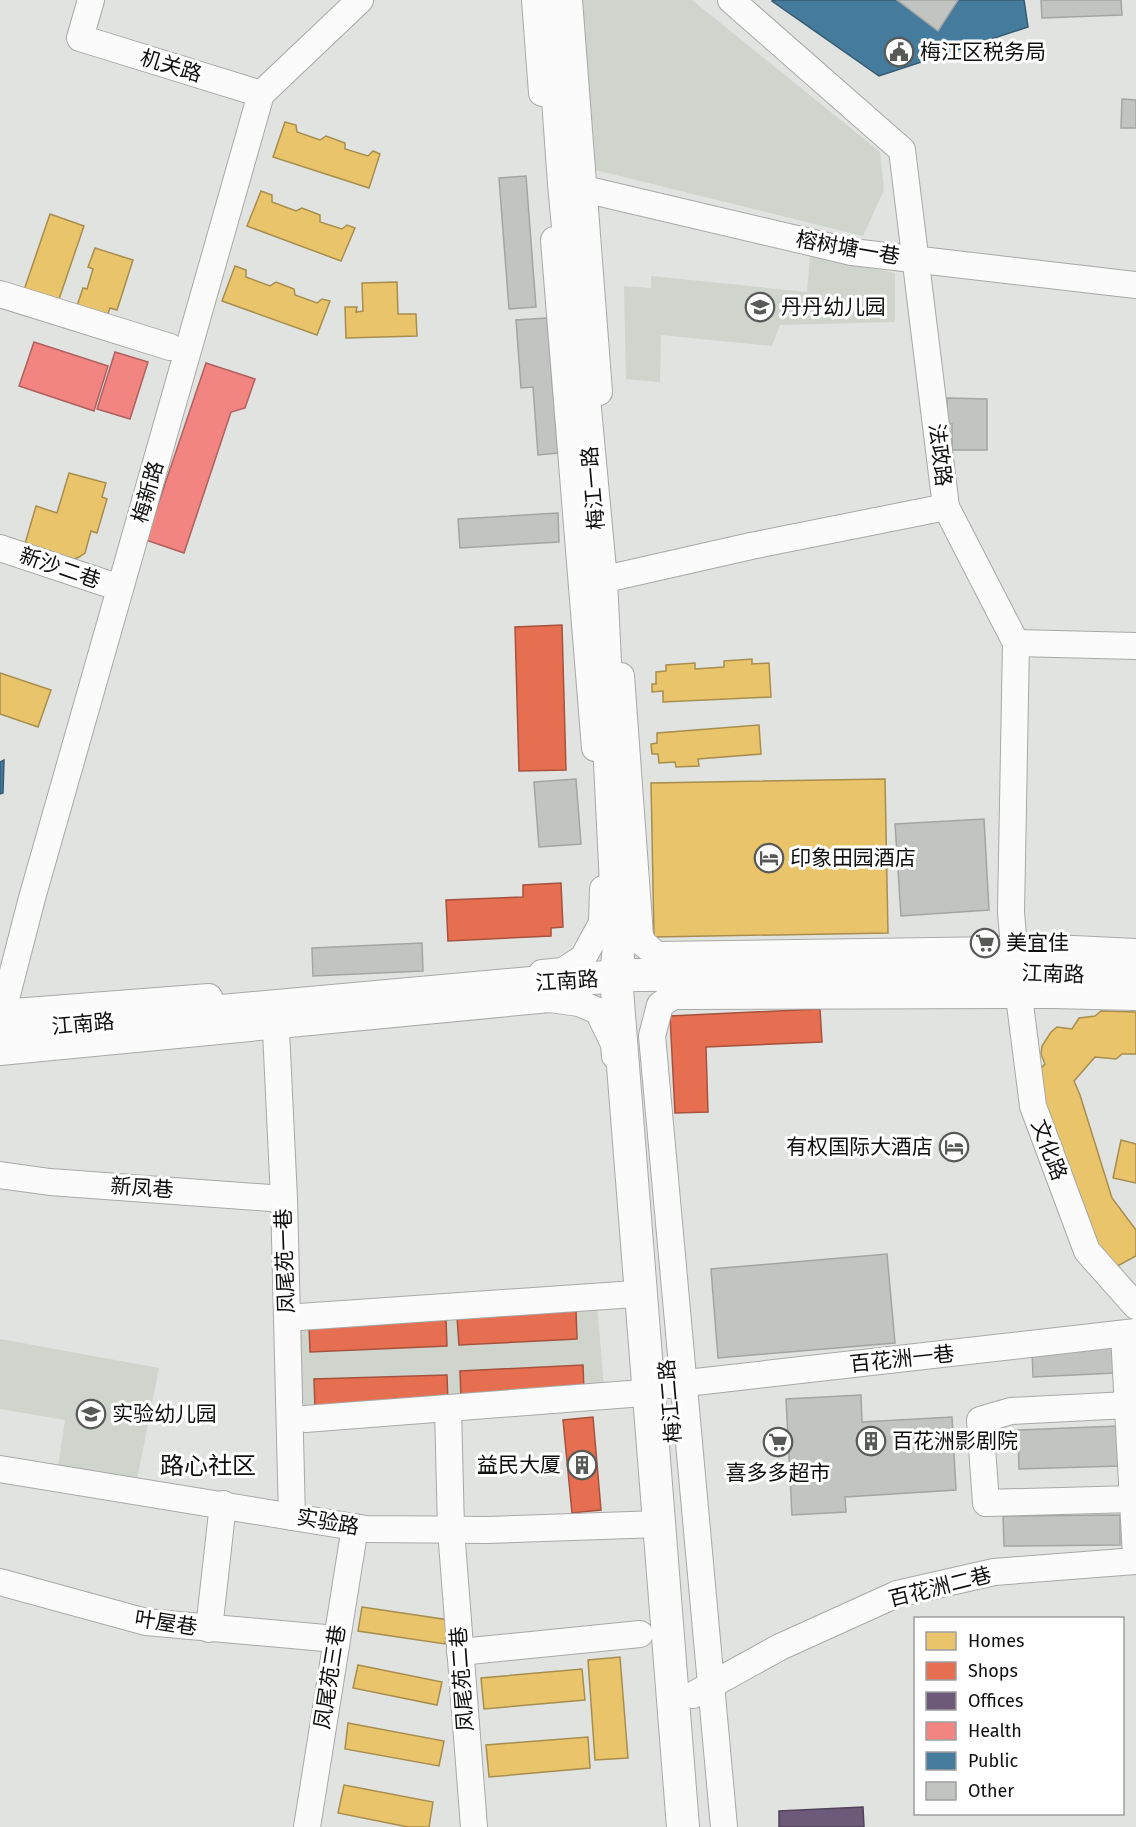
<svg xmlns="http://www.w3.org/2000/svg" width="1136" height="1827" font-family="'Fira Sans','Noto Sans SC',sans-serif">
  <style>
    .built { fill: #cfd4cd }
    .homes { fill: #e9c46a; stroke: #a78e4e; stroke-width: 1.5 }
    .shops { fill: #e76f51; stroke: #a6523d; stroke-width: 1.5 }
    .offices { fill: #6d597a; stroke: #50435a; stroke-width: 1.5 }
    .health { fill: #f28482; stroke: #ae615f; stroke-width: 1.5 }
    .public { fill: #457b9d; stroke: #345b72; stroke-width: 1.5 }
    .building { fill: #c2c4c2; stroke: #a3a5a3; stroke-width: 1.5 }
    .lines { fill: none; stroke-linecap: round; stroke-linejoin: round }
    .minor-casing { stroke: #a7a9a7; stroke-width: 28 }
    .major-casing { stroke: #a7a9a7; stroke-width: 34 }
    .minor { stroke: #fafbfa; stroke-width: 26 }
    .major { stroke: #fafbfa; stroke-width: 32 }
    .labels { text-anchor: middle; stroke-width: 6; stroke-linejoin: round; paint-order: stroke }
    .poi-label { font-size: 21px; fill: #0e100e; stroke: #fff; text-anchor: start }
    .street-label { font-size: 21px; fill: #0e100e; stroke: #fff }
    .quarter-label { font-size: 24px; fill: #0e100e; stroke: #fff }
  </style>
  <rect width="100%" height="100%" fill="#e1e3e0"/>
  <g class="built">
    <polygon points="571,0 692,0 880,152 884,190 863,236 587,168"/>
    <polygon points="810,256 895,273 895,322 780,325 772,346 661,335 660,382 626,379 624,286 651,288 651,276 807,292"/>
    <polygon points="597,1303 604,1389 304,1411 297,1325"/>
    <polygon points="0,1339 159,1368 137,1480 58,1466 65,1420 0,1409"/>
  </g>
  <g class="homes">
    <polygon points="285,122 296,125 297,132 320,140 326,136 345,143 345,149 368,156 373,151 380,154 369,188 273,157"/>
    <polygon points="261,191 272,195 272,202 296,211 302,208 320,215 320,222 342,229 347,225 355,228 341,261 247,226"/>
    <polygon points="50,214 84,226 57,305 23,293"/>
    <polygon points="95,248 133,260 117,310 110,308 106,319 76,309 83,288 87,289 93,269 88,267"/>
    <polygon points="235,266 246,270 246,277 270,286 276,282 294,289 295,295 317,303 322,299 330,301 317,335 222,301"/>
    <polygon points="397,282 398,314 416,314 417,336 346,338 345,307 357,307 356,312 363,311 362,283"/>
    <polygon points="69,473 106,483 102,497 107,499 97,533 91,531 85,553 79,557 72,560 24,547 36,506 57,513"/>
    <polygon points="752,659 752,664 769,663 771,697 663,702 663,691 652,692 652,684 656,684 656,672 666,671 666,665 695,663 695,669 724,667 724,661"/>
    <polygon points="0,673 51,690 38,727 0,714"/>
    <polygon points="759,725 761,754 698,759 699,766 676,767 675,762 659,763 658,754 652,754 651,744 657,743 657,733"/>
    <polygon points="885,779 888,933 654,937 651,783"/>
    <polygon points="1101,1011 1136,1012 1136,1054 1122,1054 1116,1059 1095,1057 1074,1081 1080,1095 1112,1198 1136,1230 1136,1256 1112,1269 1088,1235 1050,1138 1038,1071 1045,1064 1041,1054 1042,1046 1051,1032 1057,1027 1072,1029 1079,1018 1095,1016"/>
    <polygon points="1121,1140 1136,1144 1136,1183 1113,1178"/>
    <polygon points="362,1607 449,1620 445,1644 358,1631"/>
    <polygon points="620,1657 628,1758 595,1760 588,1660"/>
    <polygon points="358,1665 442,1682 437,1705 353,1688"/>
    <polygon points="582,1669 585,1700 484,1709 481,1678"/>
    <polygon points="348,1723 444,1741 439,1766 345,1749"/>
    <polygon points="588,1737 590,1768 489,1777 486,1745"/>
    <polygon points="344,1785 433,1802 429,1827 408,1827 338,1813"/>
  </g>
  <g class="shops">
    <polygon points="562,625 566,770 519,771 515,627"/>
    <polygon points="561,883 563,927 551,928 551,936 448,941 446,900 523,897 523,885"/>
    <polygon points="820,1009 822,1042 706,1047 708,1112 675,1113 670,1016"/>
    <polygon points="576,1310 577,1339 459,1345 457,1317"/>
    <polygon points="446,1319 447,1346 310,1352 309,1325"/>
    <polygon points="583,1365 584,1393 461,1399 460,1371"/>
    <polygon points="447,1375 448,1403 315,1408 314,1379"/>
    <polygon points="593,1417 601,1510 572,1513 563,1420"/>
  </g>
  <polygon class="offices" points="863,1807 864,1827 779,1827 779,1811"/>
  <g class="health">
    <polygon points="34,342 108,366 94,411 19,386"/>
    <polygon points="115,352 148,362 130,419 97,409"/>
    <polygon points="206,363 255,379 245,408 231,412 184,553 146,540"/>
  </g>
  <g class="public">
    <polygon points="774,0 1024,0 1028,27 879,76 772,1"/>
    <polygon points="4,760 3,793 0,794 0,762"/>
  </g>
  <g class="building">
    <polygon points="897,0 958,0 938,31"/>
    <polygon points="1041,0 1121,0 1122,15 1042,18"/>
    <polygon points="1122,99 1136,100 1136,128 1121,128"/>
    <polygon points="526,176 536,307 509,309 499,178"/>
    <polygon points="547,318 558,453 538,455 533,387 521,388 516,320"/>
    <polygon points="947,398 987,399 987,450 952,450 952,424 947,424"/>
    <polygon points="558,513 559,542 460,548 458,519"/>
    <polygon points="576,779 581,844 539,847 534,782"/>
    <polygon points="984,819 989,910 901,916 895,824"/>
    <polygon points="422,943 423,971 313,976 312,948"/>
    <polygon points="887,1254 895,1343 718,1358 711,1269"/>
    <polygon points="1114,1345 1115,1373 1033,1377 1032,1350"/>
    <polygon points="861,1395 862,1422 952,1417 956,1490 845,1497 846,1512 792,1515 786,1399"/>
    <polygon points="1119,1426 1120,1466 1019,1469 1018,1430"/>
    <polygon points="1120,1515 1120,1545 1004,1546 1003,1516"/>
  </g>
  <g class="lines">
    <g class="minor-casing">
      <g id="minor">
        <polyline points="91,0 80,38 261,94"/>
        <polyline points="535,0 542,93"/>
        <polyline points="569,0 599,392"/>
        <polyline points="731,0 902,150 946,507 1016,643 1011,912 1016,973 1033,1106 1087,1251 1136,1306"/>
        <polyline points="567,185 852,252 1136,285"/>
        <polyline points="554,240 595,748"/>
        <polyline points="0,294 170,347"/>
        <polyline points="0,548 120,588"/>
        <polyline points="601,580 751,546 946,507"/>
        <polyline points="1016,643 1136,646"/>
        <polyline points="621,676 640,936 644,944 657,955 1073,949 1136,952"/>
        <polyline points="542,973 563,971 583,958 602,923 603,889"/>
        <polyline points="275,1010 284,1199 292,1517"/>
        <polyline points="0,1013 209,997"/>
        <polyline points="0,1022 32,898 261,94 360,0"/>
        <polyline points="0,1052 550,999 579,1003 598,1011 614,1044 615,1056"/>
        <polyline points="0,1175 50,1182 284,1199"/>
        <polyline points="299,1317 635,1294"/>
        <polyline points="1124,1334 1136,1557"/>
        <polyline points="669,1385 1136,1332"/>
        <polyline points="1128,1405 1011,1411 980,1420 986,1503 1133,1499"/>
        <polyline points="448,1408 451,1530 474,1827"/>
        <polyline points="305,1419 643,1393"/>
        <polyline points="0,1469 366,1529 488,1530 659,1524"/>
        <polyline points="0,1582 146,1622 336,1639"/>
        <polyline points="209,1629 223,1504"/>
        <polyline points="460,1652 640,1634"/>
        <polyline points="693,1695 780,1647 897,1594 994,1572 1136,1561"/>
        <polyline points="307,1827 355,1527"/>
        <polyline points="724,1827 652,1036 660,1005 673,996 1053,995 1136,997"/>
      </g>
    </g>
    <g class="major-casing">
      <g id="major">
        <polyline points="551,0 564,184 601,580 619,946 616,977 683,1827"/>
        <polyline points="0,1031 564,980 636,975 1016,973 1136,977"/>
      </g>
    </g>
    <use href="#minor" class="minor"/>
    <use href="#major" class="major"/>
  </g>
  <defs>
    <g id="civic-ring" transform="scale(1.5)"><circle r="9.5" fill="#fff" stroke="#585a58" stroke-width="1.5"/><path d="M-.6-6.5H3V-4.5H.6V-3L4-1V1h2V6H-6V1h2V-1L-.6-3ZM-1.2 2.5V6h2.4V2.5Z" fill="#585a58"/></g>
    <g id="school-ring" transform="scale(1.5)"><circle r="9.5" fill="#fff" stroke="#585a58" stroke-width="1.5"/><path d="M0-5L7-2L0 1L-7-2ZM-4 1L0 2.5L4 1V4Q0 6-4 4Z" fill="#585a58"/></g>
    <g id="hotel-ring" transform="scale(1.5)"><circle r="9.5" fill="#fff" stroke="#585a58" stroke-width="1.5"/><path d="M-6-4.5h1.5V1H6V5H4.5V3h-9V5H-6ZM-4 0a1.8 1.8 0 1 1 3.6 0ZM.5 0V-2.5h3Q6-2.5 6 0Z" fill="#585a58"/></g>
    <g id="supermarket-ring" transform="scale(1.5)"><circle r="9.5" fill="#fff" stroke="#585a58" stroke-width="1.5"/><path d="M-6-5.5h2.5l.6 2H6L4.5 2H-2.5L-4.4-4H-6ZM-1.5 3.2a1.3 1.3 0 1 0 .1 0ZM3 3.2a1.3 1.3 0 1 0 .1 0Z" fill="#585a58"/></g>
    <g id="building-ring" transform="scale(1.5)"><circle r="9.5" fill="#fff" stroke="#585a58" stroke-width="1.5"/><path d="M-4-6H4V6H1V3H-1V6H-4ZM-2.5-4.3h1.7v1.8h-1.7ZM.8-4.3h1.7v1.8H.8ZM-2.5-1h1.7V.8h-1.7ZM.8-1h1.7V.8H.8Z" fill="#585a58"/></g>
  </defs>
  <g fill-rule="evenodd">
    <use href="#civic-ring" x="899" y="52"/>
    <use href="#school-ring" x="760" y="307"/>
    <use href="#hotel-ring" x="769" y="858"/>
    <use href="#supermarket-ring" x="985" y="943"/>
    <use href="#hotel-ring" x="954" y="1147"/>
    <use href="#school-ring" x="91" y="1414"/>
    <use href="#building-ring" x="871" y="1441"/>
    <use href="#supermarket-ring" x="778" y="1442"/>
    <use href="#building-ring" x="582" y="1465"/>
  </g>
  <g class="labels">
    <g class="poi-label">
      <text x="920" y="59">梅江区税务局</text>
      <text x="781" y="314">丹丹幼儿园</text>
      <text x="790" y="865">印象田园酒店</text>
      <text x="1006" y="950">美宜佳</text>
      <text x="933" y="1154" text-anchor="end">有权国际大酒店</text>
      <text x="112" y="1421">实验幼儿园</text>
      <text x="892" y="1448">百花洲影剧院</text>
      <text x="561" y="1472" text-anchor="end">益民大厦</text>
      <text x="778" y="1480" text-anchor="middle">喜多多超市</text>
    </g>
    <g class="street-label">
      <text transform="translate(171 66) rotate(17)" y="7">机关路</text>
      <text transform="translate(848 248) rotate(10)" y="7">榕树塘一巷</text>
      <text transform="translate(940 455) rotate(83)" y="7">法政路</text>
      <text transform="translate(593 488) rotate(-95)" y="7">梅江一路</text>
      <text transform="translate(148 492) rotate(-74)" y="7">梅新路</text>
      <text transform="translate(60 568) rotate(19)" y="7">新沙二巷</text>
      <text transform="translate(1053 974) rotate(2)" y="7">江南路</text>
      <text transform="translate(567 981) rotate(-4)" y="7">江南路</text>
      <text transform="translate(83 1024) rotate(-5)" y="7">江南路</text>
      <text transform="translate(1049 1150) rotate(69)" y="7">文化路</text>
      <text transform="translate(142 1188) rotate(4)" y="7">新凤巷</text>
      <text transform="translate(285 1261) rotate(-92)" y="7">凤尾苑一巷</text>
      <text transform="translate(902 1359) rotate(-6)" y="7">百花洲一巷</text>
      <text transform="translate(670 1401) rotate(-95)" y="7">梅江二路</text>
      <text transform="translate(328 1522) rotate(10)" y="7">实验路</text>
      <text transform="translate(940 1587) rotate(-14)" y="7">百花洲二巷</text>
      <text transform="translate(166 1623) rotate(9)" y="7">叶屋巷</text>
      <text transform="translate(330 1677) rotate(-81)" y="7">凤尾苑三巷</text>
      <text transform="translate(462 1679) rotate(-94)" y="7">凤尾苑二巷</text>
    </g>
    <g class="quarter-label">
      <text x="208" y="1474">路心社区</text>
    </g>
  </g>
  <rect x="914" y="1617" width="210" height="198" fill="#ffffff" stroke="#9f9f9f" stroke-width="1.5"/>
  <rect x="926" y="1632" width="30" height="18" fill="#e9c46a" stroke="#9f9f9f" stroke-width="1.5"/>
  <text x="968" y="1647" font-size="18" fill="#0e100e">Homes</text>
  <rect x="926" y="1662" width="30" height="18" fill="#e76f51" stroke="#9f9f9f" stroke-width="1.5"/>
  <text x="968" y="1677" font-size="18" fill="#0e100e">Shops</text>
  <rect x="926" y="1692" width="30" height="18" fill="#6d597a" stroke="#9f9f9f" stroke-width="1.5"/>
  <text x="968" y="1707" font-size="18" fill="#0e100e">Offices</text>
  <rect x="926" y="1722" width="30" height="18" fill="#f28482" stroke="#9f9f9f" stroke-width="1.5"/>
  <text x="968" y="1737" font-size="18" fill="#0e100e">Health</text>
  <rect x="926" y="1752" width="30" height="18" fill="#457b9d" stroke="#9f9f9f" stroke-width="1.5"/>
  <text x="968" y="1767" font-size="18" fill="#0e100e">Public</text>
  <rect x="926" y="1782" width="30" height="18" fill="#c2c4c2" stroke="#9f9f9f" stroke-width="1.5"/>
  <text x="968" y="1797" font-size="18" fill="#0e100e">Other</text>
</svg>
